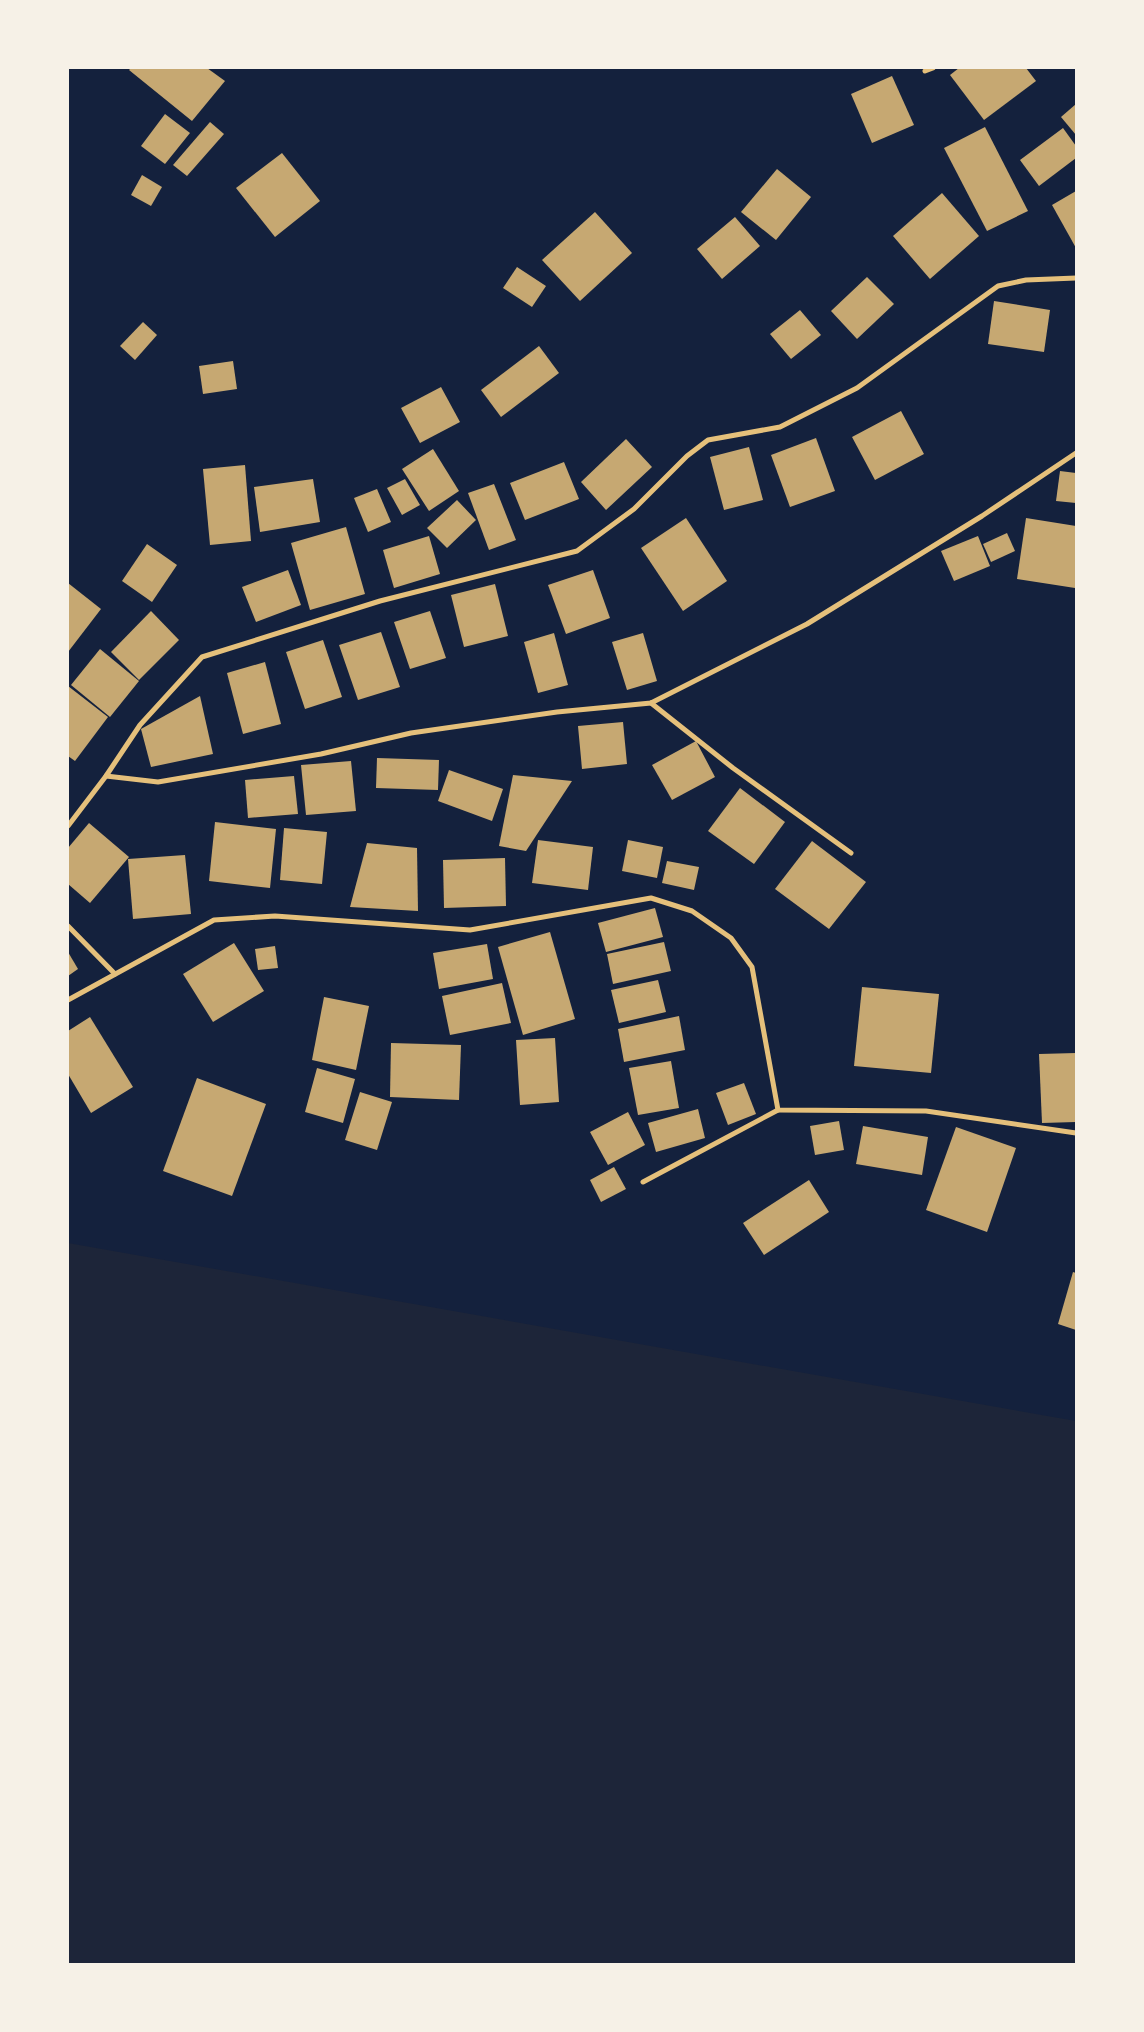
<svg xmlns="http://www.w3.org/2000/svg" width="1144" height="2032" font-family="Karla,sans-serif">
  <style>
    .green { fill: #1d2539 }
    .building { fill: #c6a872 }
    .lines { fill: none; stroke-linecap: round; stroke-linejoin: round }
    .minor { stroke: #e5c07b; stroke-width: 5 }
  </style>
  <rect width="100%" height="100%" fill="#14213d"/>
  <polygon class="green" points="68,1243 1076,1421 1076,1964 68,1964"/>
  <g class="building">
    <polygon points="131,68 207,68 225,81 192,121 129,70"/>
    <polygon points="959,68 1026,68 1036,81 984,120 950,75"/>
    <polygon points="892,76 914,125 872,143 851,94"/>
    <polygon points="1076,104 1076,135 1061,117"/>
    <polygon points="165,114 190,133 165,164 141,146"/>
    <polygon points="210,122 224,134 187,176 173,165"/>
    <polygon points="985,127 1028,211 987,231 944,148"/>
    <polygon points="1063,128 1076,146 1076,158 1039,186 1020,160"/>
    <polygon points="282,153 320,201 275,237 236,188"/>
    <polygon points="777,169 811,197 776,240 741,212"/>
    <polygon points="142,175 162,187 151,206 131,195"/>
    <polygon points="1076,191 1076,248 1052,205"/>
    <polygon points="942,193 979,236 930,279 893,236"/>
    <polygon points="595,212 632,253 580,301 542,260"/>
    <polygon points="735,217 760,246 722,279 697,249"/>
    <polygon points="517,267 546,286 532,307 503,288"/>
    <polygon points="867,277 894,304 857,339 831,311"/>
    <polygon points="994,301 1050,310 1044,352 988,344"/>
    <polygon points="800,310 821,335 791,359 770,334"/>
    <polygon points="143,322 157,335 135,360 120,346"/>
    <polygon points="539,346 559,373 501,417 481,390"/>
    <polygon points="233,361 237,389 203,394 199,366"/>
    <polygon points="441,387 460,422 420,443 401,408"/>
    <polygon points="901,411 924,454 875,480 852,437"/>
    <polygon points="816,438 835,491 790,507 771,455"/>
    <polygon points="626,439 652,467 606,510 581,482"/>
    <polygon points="749,447 763,500 724,510 710,457"/>
    <polygon points="433,449 459,491 429,511 402,469"/>
    <polygon points="564,462 579,499 525,520 510,483"/>
    <polygon points="245,465 251,541 210,545 203,469"/>
    <polygon points="1060,471 1076,473 1076,503 1056,501"/>
    <polygon points="313,479 320,522 260,532 254,487"/>
    <polygon points="405,479 420,505 402,515 387,488"/>
    <polygon points="494,484 516,540 489,550 468,493"/>
    <polygon points="377,489 391,522 368,532 354,498"/>
    <polygon points="457,500 476,520 447,548 427,528"/>
    <polygon points="686,518 727,581 683,611 641,548"/>
    <polygon points="1026,518 1076,526 1075,588 1017,579"/>
    <polygon points="346,527 365,594 310,610 291,543"/>
    <polygon points="1007,533 1015,551 991,562 983,544"/>
    <polygon points="429,536 440,574 394,588 383,550"/>
    <polygon points="978,536 990,566 954,581 941,551"/>
    <polygon points="147,544 177,565 152,602 122,581"/>
    <polygon points="288,570 301,605 256,622 242,587"/>
    <polygon points="593,570 610,618 566,634 548,585"/>
    <polygon points="68,583 101,609 68,652"/>
    <polygon points="495,584 508,636 464,647 451,595"/>
    <polygon points="151,611 179,640 139,680 111,652"/>
    <polygon points="430,611 446,658 410,669 394,622"/>
    <polygon points="381,632 400,687 358,700 339,645"/>
    <polygon points="554,633 568,685 538,693 524,642"/>
    <polygon points="643,633 657,681 627,690 612,642"/>
    <polygon points="323,640 342,697 305,709 286,652"/>
    <polygon points="100,649 139,681 110,717 71,685"/>
    <polygon points="265,662 281,724 243,734 227,673"/>
    <polygon points="68,686 108,717 75,761 68,756"/>
    <polygon points="200,696 213,754 151,767 141,729"/>
    <polygon points="623,722 627,764 582,769 578,726"/>
    <polygon points="696,741 715,777 672,800 652,765"/>
    <polygon points="377,758 439,760 438,790 376,788"/>
    <polygon points="351,761 356,811 306,815 301,765"/>
    <polygon points="449,770 503,789 492,821 438,801"/>
    <polygon points="513,775 572,781 526,851 499,846"/>
    <polygon points="294,776 298,814 248,818 245,780"/>
    <polygon points="740,788 785,822 754,864 708,831"/>
    <polygon points="215,822 276,829 270,888 209,881"/>
    <polygon points="89,823 129,857 90,903 68,884 68,848"/>
    <polygon points="284,828 327,832 322,884 280,880"/>
    <polygon points="538,840 593,847 588,890 532,883"/>
    <polygon points="628,840 663,847 657,878 622,871"/>
    <polygon points="812,841 866,882 829,929 775,889"/>
    <polygon points="367,843 417,848 418,911 350,907"/>
    <polygon points="185,855 191,914 133,919 128,859"/>
    <polygon points="505,858 506,906 444,908 443,860"/>
    <polygon points="667,861 699,867 694,890 662,883"/>
    <polygon points="655,908 663,937 606,952 598,923"/>
    <polygon points="550,932 575,1019 523,1035 498,947"/>
    <polygon points="664,942 671,971 613,984 607,954"/>
    <polygon points="234,943 264,991 213,1022 183,974"/>
    <polygon points="487,944 493,979 439,989 433,953"/>
    <polygon points="275,946 278,968 258,970 255,949"/>
    <polygon points="68,952 78,969 68,976"/>
    <polygon points="658,980 666,1012 619,1023 611,990"/>
    <polygon points="502,983 511,1023 450,1035 442,996"/>
    <polygon points="862,987 939,994 931,1073 854,1066"/>
    <polygon points="324,997 369,1006 356,1070 312,1060"/>
    <polygon points="679,1016 685,1050 624,1062 618,1029"/>
    <polygon points="90,1017 133,1087 91,1113 68,1074 68,1031"/>
    <polygon points="555,1038 559,1102 520,1105 516,1040"/>
    <polygon points="391,1043 461,1045 459,1100 390,1097"/>
    <polygon points="1076,1053 1076,1122 1042,1123 1039,1054"/>
    <polygon points="671,1061 679,1108 638,1115 629,1068"/>
    <polygon points="317,1068 355,1079 343,1123 305,1112"/>
    <polygon points="197,1078 266,1104 232,1196 163,1171"/>
    <polygon points="744,1083 756,1114 728,1125 716,1093"/>
    <polygon points="360,1092 392,1102 377,1150 345,1140"/>
    <polygon points="698,1109 705,1138 656,1152 648,1123"/>
    <polygon points="628,1112 645,1145 608,1165 590,1132"/>
    <polygon points="839,1121 844,1150 815,1155 810,1126"/>
    <polygon points="863,1126 928,1137 922,1175 856,1164"/>
    <polygon points="956,1127 1016,1148 987,1232 926,1210"/>
    <polygon points="614,1167 626,1189 601,1202 590,1180"/>
    <polygon points="809,1180 829,1212 764,1255 743,1223"/>
    <polygon points="1073,1272 1076,1273 1076,1330 1058,1324"/>
  </g>
  <g class="lines">
    <g class="minor">
      <polyline points="925,71 933,68"/>
      <polyline points="651,703 733,768 851,853"/>
      <polyline points="106,776 158,782 321,754 411,733 557,712 651,703 807,624 982,516 1076,453"/>
      <polyline points="68,826 106,776 140,725 202,657 380,601 577,551 634,509 687,456 708,440 780,427 857,388 998,286 1026,280 1076,278"/>
      <polyline points="68,926 115,974"/>
      <polyline points="68,1000 214,920 275,916 470,930 651,898 692,911 731,938 752,967 778,1110 926,1111 1076,1133"/>
      <polyline points="643,1182 778,1110"/>
    </g>
  </g>
  <rect width="1144" height="2032" fill="none" stroke="#f6f1e7" stroke-width="138"/>
</svg>
